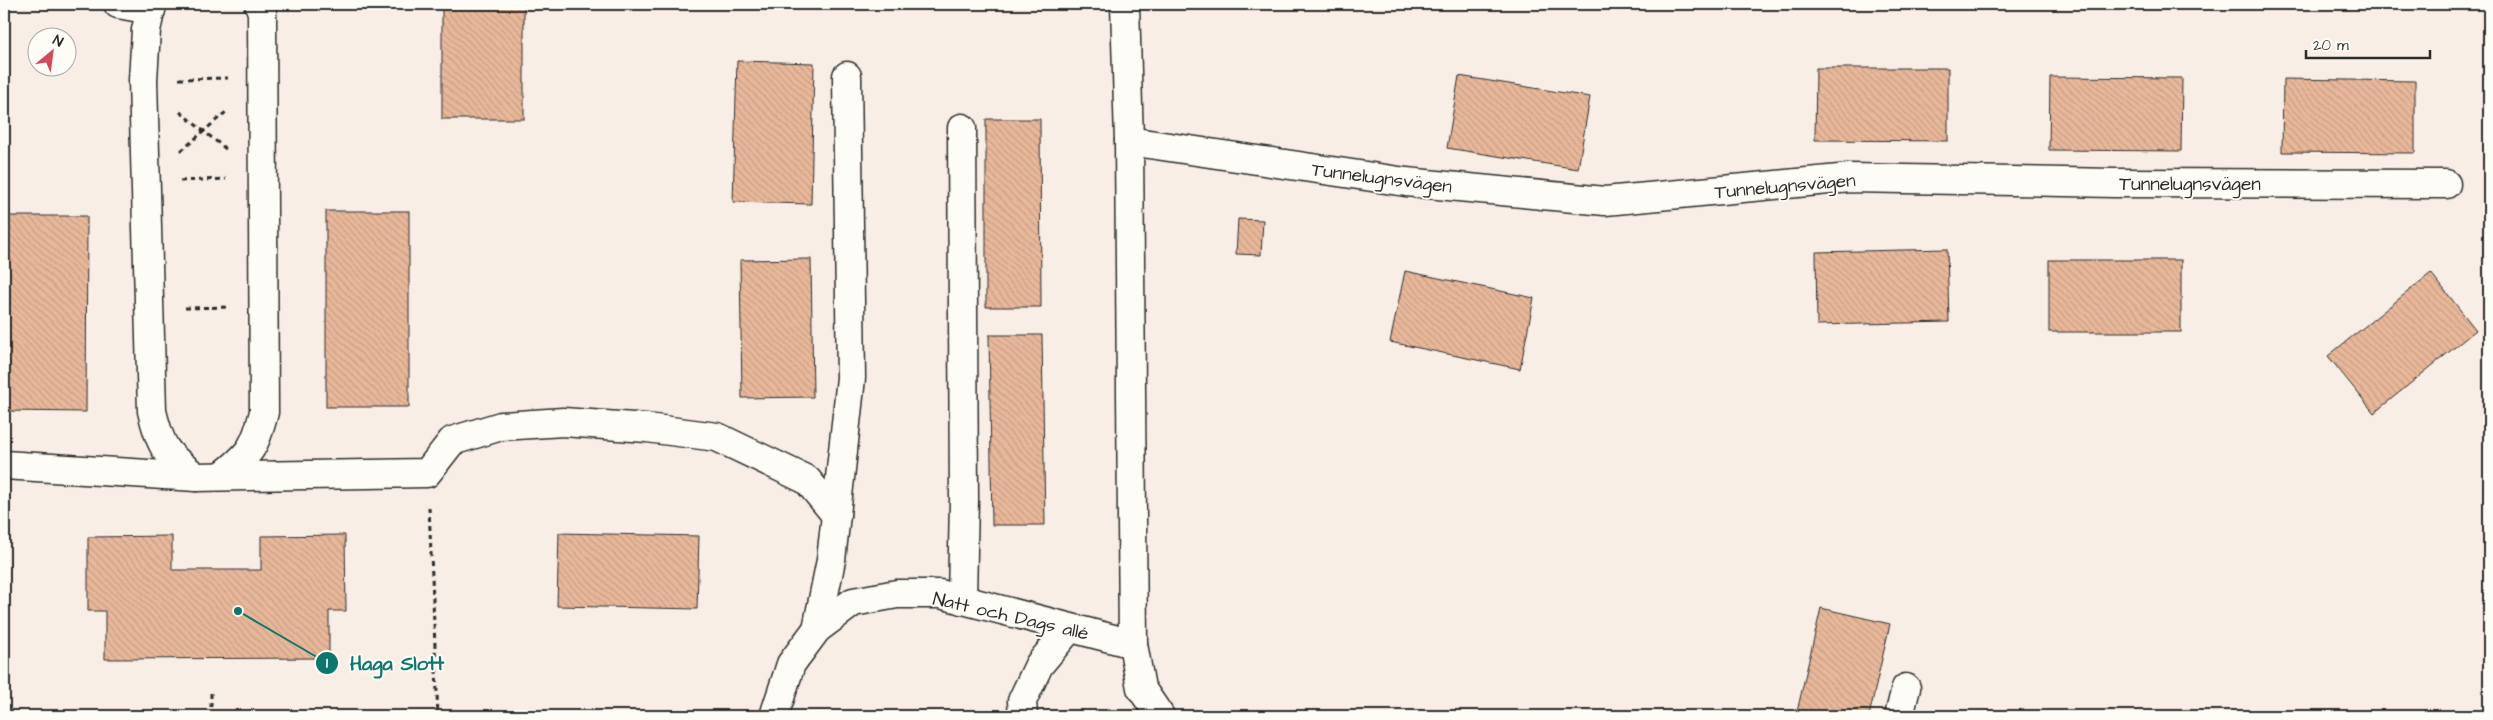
<svg xmlns="http://www.w3.org/2000/svg" width="2493" height="720" font-family="'Architects Daughter',sans-serif">
  <style>
    .building { fill: url(#building-back-hatch); stroke: #2b2b2b }
    .lines { fill: none; stroke-linecap: round; stroke-linejoin: round }
    .minor-casing { stroke: #2b2b2b; stroke-width: 31 }
    .path { stroke: #2b2b2b; stroke-width: 3; stroke-dasharray: 5 4; stroke-linecap: butt }
    .minor { stroke: #fdfcf7; stroke-width: 28 }
    .labels { text-anchor: middle; stroke-width: 4; stroke-linejoin: round; paint-order: stroke }
    .street-label { font-size: 19px; fill: #2b2b2b; stroke: #fdfcf7 }
    .leader { fill: none; stroke: #0f766e; stroke-width: 2 }
    .callout-dot { fill: #0f766e; stroke: #fdfcf7; stroke-width: 2 }
    .mark-label { font-size: 15px; text-anchor: middle; font-weight: bold; fill: #fff }
    .callout-label { font-size: 20px; text-anchor: middle; font-weight: bold; fill: #0f766e; stroke: #fdfcf7; stroke-width: 4; stroke-linejoin: round; paint-order: stroke }
  </style>
  <defs>
    <pattern id="building-back-hatch" width="6" height="6" patternUnits="userSpaceOnUse" patternTransform="scale(1.25)"><rect width="6" height="6" fill="#e9b89b"/><path d="M-1 5l2 2M0 0l6 6M5-1l2 2" fill="none" stroke="#c89e86"/></pattern>
  </defs>
  <rect width="100%" height="100%" fill="#f9eee5"/>
  <filter id="ink" filterUnits="userSpaceOnUse"><feTurbulence type="fractalNoise" baseFrequency=".02" numOctaves="2"/><feDisplacementMap in="SourceGraphic" scale="10" xChannelSelector="R" yChannelSelector="G"/><feConvolveMatrix kernelMatrix="1 2 1 2 8 2 1 2 1" color-interpolation-filters="sRGB"/></filter>
  <g filter="url(#ink)">
    <g class="building">
      <rect x="442" y="4" width="82" height="115"/>
      <polygon points="737,61 814,63 811,204 733,202"/>
      <polygon points="1816,68 1948,68 1948,141 1815,140"/>
      <polygon points="1459,76 1590,97 1578,169 1447,148"/>
      <polygon points="2050,77 2182,78 2181,151 2049,150"/>
      <polygon points="2283,79 2415,81 2415,153 2282,152"/>
      <polygon points="986,119 1040,119 1041,307 986,307"/>
      <rect x="326" y="211" width="83" height="196"/>
      <polygon points="6,216 87,216 86,412 5,411"/>
      <polygon points="1238,219 1263,220 1261,255 1236,254"/>
      <polygon points="1947,249 1949,322 1817,325 1816,252"/>
      <polygon points="811,259 813,397 742,398 740,260"/>
      <rect x="2049" y="260" width="132" height="72"/>
      <polygon points="1405,271 1534,298 1520,369 1390,342"/>
      <polygon points="2431,273 2476,330 2374,413 2328,356"/>
      <polygon points="989,335 1042,335 1045,525 992,525"/>
      <polygon points="559,533 699,536 697,609 557,606"/>
      <polygon points="345,535 346,611 329,611 329,658 105,659 105,611 88,611 88,537 172,536 172,570 261,570 261,536"/>
      <polygon points="1821,608 1890,624 1869,716 1796,716"/>
    </g>
    <g class="lines">
      <g class="minor-casing">
        <g id="minor">
          <polyline points="118,4 151,10"/>
          <path d="M152 4 146 30 143 80 152 411C161 449 166 454 196 477"/>
          <polyline points="1125,4 1129,141 1133,644 1141,688 1160,716"/>
          <polyline points="962,128 964,499 962,600"/>
          <polyline points="1129,141 1406,182 1605,201 1850,178 2114,183 2446,184"/>
          <polyline points="4,465 196,477 427,473 452,441 501,426 563,422 647,428 717,437 807,480 836,515"/>
          <path d="M222 476C250 454 255 448 264 412L262 12 259 4"/>
          <polyline points="817,629 831,560 851,378 847,76"/>
          <polyline points="774,716 791,664 817,629 853,602 897,594 940,594 1133,644"/>
          <polyline points="1023,716 1022,701 1039,665 1069,629"/>
          <polyline points="1899,716 1906,688"/>
        </g>
      </g>
      <g class="path">
        <polyline points="179,79 228,78"/>
        <polyline points="180,112 227,150"/>
        <polyline points="181,151 227,111"/>
        <polyline points="180,181 226,179"/>
        <polyline points="185,308 229,307"/>
        <polyline points="429,507 438,716"/>
        <polyline points="211,716 211,690"/>
      </g>
      <use href="#minor" class="minor"/>
    </g>
  </g>
  <g class="labels">
    <g class="street-label">
      <text transform="translate(1382 177) rotate(7)" y="7">Tunnelugnsvägen</text>
      <text x="2190" y="190">Tunnelugnsvägen</text>
      <text transform="translate(1785 185) rotate(-5)" y="7">Tunnelugnsvägen</text>
      <text transform="translate(1011 615) rotate(13)" y="7">Natt och Dags allé</text>
    </g>
  </g>
  <path class="leader" d="M238 611L327 663"/>
  <g class="callout-dot">
    <circle cx="238" cy="611" r="5"/>
    <circle cx="327" cy="663" r="12"/>
  </g>
  <g class="mark-label">
    <text x="327" y="668">1</text>
  </g>
  <g class="callout-label">
    <text x="397" y="670">Haga Slott</text>
  </g>
  <rect width="2493" height="720" fill="none" stroke="#fdfcf7" stroke-width="20"/>
  <rect x="10" y="10" width="2473" height="700" fill="none" stroke="#2b2b2b" stroke-width="2" filter="url(#ink)"/>
  <g transform="translate(52 52) rotate(29)"><circle r="24" fill="#fdfcf7" stroke="#a9a8a5"/>
  <path d="M0-4L9 19L0 12L-9 19Z" fill="#d1495b"/>
  <text y="-8" font-size="14" font-weight="bold" text-anchor="middle" fill="#2b2b2b">N</text>
  </g>
  <path d="M2306 50v8h124v-8" fill="none" stroke="#2b2b2b" stroke-width="2.5"/>
  <text x="2313" y="50" font-size="15" fill="#2b2b2b" stroke="#fdfcf7" stroke-width="4" paint-order="stroke">20 m</text>
</svg>
